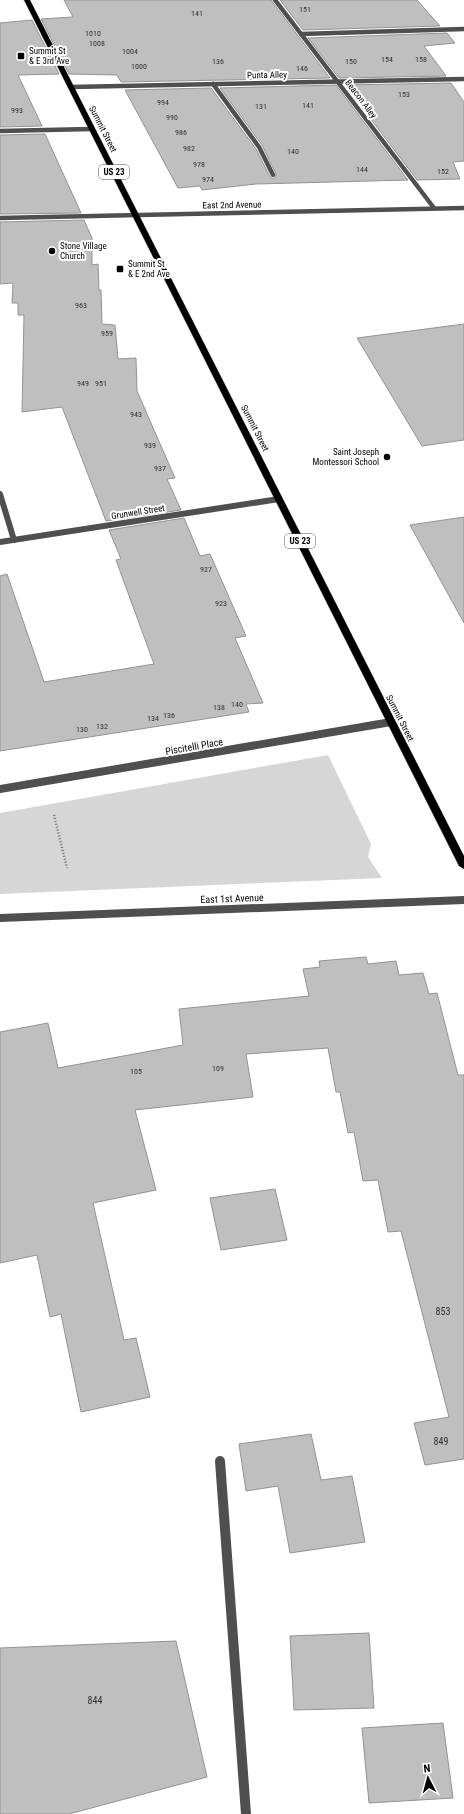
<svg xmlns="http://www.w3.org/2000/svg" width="464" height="1814" font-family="'Roboto Condensed',sans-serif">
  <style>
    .green { fill: #d6d6d6 }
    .building { fill: #bfbfbf; stroke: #939393 }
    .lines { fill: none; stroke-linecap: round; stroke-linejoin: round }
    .primary-casing { stroke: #dbdbdb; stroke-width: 1 }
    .path { stroke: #717171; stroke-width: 2.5; stroke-dasharray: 1 2; stroke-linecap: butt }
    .service-far2 { stroke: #4f4f4f; stroke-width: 4.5 }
    .service-far1 { stroke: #4f4f4f; stroke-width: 6 }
    .service { stroke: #4f4f4f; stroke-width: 10 }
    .minor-far2 { stroke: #4f4f4f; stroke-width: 4.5 }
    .minor-far1 { stroke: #4f4f4f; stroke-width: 6 }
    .minor { stroke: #4f4f4f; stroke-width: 8 }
    .tertiary { stroke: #4f4f4f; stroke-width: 4.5 }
    .primary { fill: #000; fill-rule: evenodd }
    .poi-dot { fill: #000; stroke: #fff; stroke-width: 1.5 }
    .labels { text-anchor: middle; stroke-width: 4; stroke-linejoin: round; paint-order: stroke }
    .number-label { font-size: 8px; fill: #303030 }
    .far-poi-label { font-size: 9px; fill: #000; stroke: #fff; text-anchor: start }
    .far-street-label { font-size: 9px; fill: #000; stroke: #fff }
    .shield { fill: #fff; stroke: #4c4c4c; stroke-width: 1 }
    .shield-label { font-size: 9px; font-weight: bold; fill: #000 }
    .street-label { font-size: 10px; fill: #000; stroke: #fff }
    .near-number-label { font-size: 10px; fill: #303030 }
  </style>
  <rect width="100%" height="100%" fill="#fff"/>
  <polygon class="green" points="328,755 371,844 368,857 382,878 0,894 0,813"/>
  <g class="building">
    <polygon points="64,0 271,0 330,78 121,82 117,75 69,74 41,19 73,17"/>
    <polygon points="280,0 417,0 440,26 303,30"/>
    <polygon points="32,20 59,74 18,75 42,126 0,127 0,23"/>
    <polygon points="447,33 455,43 424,46 446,76 339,78 308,38"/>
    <polygon points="451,83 464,102 464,161 453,162 460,179 417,180 345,85"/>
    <polygon points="336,85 408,180 256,184 202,190 200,186 178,188 125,90 211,88 256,149 270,177 273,179 276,177 276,174 262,145 220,88"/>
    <polygon points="45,134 81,213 0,214 0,135"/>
    <polygon points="84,220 92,238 92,265 98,264 99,290 101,290 102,324 115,325 118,359 136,358 137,391 175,478 167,479 181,510 106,521 62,407 22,412 24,315 18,315 18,303 12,303 13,283 0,284 0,222"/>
    <polygon points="464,324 464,440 422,446 357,338"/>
    <polygon points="464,517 464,623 410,525"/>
    <polygon points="184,518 200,556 210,554 246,636 235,638 263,703 246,704 249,712 0,751 0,576 7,574 44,682 154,664 116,560 121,559 109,530"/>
    <polygon points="366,957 368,964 396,961 399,975 423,973 429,994 437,993 458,1075 464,1075 464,1459 425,1465 414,1423 449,1417 401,1231 388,1232 378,1180 363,1181 354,1132 348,1133 340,1092 336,1092 328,1048 246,1054 253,1097 135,1110 156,1190 93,1203 124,1340 136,1338 150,1397 81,1412 61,1314 50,1317 37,1255 0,1263 0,1032 48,1023 58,1068 183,1045 179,1009 309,996 303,969 320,967 319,961"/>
    <polygon points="275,1189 287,1240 221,1250 210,1198"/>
    <polygon points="311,1434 321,1480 352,1476 365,1542 290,1553 278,1486 246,1491 239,1444"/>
    <polygon points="369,1633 374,1708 294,1710 290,1636"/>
    <polygon points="176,1641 207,1777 69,1814 0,1814 0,1648"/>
    <polygon points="443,1723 453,1798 369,1803 362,1728"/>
  </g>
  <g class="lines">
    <g class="primary-casing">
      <polygon id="primary" points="24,0 30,0 464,856 464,869 459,866"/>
    </g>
    <polyline class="path" points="54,815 67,868"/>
    <g class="service-far2">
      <polyline points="275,0 434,208"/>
      <polyline points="301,34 464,29"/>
      <polyline points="213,84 259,147 273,175"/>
      <polyline points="0,131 91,129"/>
    </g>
    <polyline class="service-far1" points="0,494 14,540"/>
    <polyline class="service" points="220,1461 246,1814"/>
    <polyline class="minor-far2" points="71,87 464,79"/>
    <polyline class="minor-far1" points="0,542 279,499"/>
    <g class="minor">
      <polyline points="0,789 391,722"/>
      <polyline points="0,918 464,900"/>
    </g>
    <polyline class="tertiary" points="0,218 464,208"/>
    <use href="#primary" class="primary"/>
  </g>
  <g class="poi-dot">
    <rect x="17" y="52" width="8" height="8" rx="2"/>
    <circle cx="52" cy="251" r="4"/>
    <rect x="116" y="265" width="8" height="8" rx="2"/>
    <circle cx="387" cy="457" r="4"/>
  </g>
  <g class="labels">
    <g class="number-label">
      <text x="305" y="12">151</text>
      <text x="197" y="16">141</text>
      <text x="93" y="36">1010</text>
      <text x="97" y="46">1008</text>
      <text x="130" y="54">1004</text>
      <text x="387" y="62">154</text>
      <text x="421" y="62">158</text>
      <text x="218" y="64">136</text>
      <text x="351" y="64">150</text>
      <text x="139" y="69">1000</text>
      <text x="302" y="71">146</text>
      <text x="404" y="97">153</text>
      <text x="163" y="105">994</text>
      <text x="308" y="108">141</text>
      <text x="261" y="109">131</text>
      <text x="17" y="113">993</text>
      <text x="172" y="120">990</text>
      <text x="181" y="135">986</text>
      <text x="189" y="151">982</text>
      <text x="293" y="154">140</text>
      <text x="199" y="167">978</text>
      <text x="362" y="172">144</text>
      <text x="443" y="174">152</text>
      <text x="208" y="182">974</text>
      <text x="81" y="308">963</text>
      <text x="107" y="336">959</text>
      <text x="83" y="386">949</text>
      <text x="101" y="386">951</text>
      <text x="136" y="417">943</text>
      <text x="150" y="448">939</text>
      <text x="160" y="471">937</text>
      <text x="206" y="572">927</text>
      <text x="221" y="606">923</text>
      <text x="237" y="707">140</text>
      <text x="219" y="710">138</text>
      <text x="169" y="718">136</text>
      <text x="153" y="721">134</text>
      <text x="102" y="729">132</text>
      <text x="82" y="732">130</text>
      <text x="218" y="1071">109</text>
      <text x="136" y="1074">105</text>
    </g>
    <g class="far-poi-label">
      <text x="29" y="54">Summit St<tspan x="29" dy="10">&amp; E 3rd Ave</tspan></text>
      <text x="60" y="249">Stone Village<tspan x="60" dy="10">Church</tspan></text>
      <text x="128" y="267">Summit St<tspan x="128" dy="10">&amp; E 2nd Ave</tspan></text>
      <text x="379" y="455" text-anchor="end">Saint Joseph<tspan x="379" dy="10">Montessori School</tspan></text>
    </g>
    <g class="far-street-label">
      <text transform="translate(267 75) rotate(-1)" y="3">Punta Alley</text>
      <text transform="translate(361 99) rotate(53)" y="3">Beacon Alley</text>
      <text transform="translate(103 129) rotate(63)" y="3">Summit Street</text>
      <text transform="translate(232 205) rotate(-1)" y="3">East 2nd Avenue</text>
      <text transform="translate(255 428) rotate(63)" y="3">Summit Street</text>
      <text transform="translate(138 512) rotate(-9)" y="3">Grunwell Street</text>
      <text transform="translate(400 718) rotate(63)" y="3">Summit Street</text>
    </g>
    <g class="shield">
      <rect x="99" y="165" width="30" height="14" rx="3"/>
      <rect x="285" y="534" width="30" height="14" rx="3"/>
    </g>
    <g class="shield-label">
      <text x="114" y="175">US 23</text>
      <text x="300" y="544">US 23</text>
    </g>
    <g class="street-label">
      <text transform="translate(194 746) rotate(-10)" y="4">Piscitelli Place</text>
      <text transform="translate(232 898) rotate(-2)" y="4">East 1st Avenue</text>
    </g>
    <g class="near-number-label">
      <text x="443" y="1315">853</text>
      <text x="441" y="1445">849</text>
      <text x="95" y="1704">844</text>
    </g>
  </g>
  <g transform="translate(428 1778) rotate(354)" stroke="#ffffff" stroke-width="3" paint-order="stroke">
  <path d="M0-3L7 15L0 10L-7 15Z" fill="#000000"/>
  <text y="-6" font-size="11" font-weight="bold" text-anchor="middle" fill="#000000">N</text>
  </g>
</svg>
